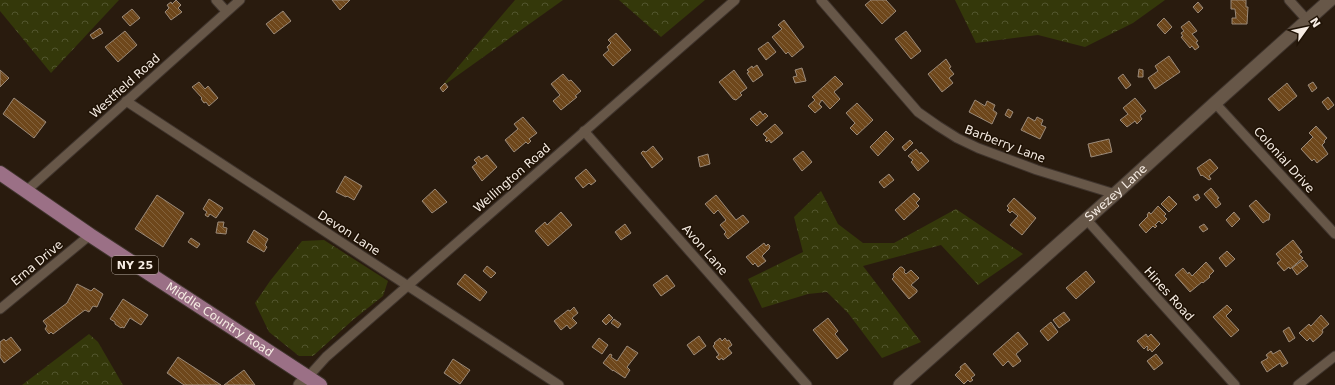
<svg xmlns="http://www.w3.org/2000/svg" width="1335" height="385" font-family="'DejaVu Sans',sans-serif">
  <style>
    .forest { fill: url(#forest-crowns) }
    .building { fill: url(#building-back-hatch); stroke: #9b8a79 }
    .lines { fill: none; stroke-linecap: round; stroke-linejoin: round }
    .street-casing { stroke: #3f342d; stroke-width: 11 }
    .secondary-casing { stroke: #3f342d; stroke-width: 15 }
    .primary-casing { stroke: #3f342d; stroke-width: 16 }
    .street { stroke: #675748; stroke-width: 9 }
    .secondary { stroke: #675748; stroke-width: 13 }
    .primary { stroke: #9b7086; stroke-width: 14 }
    .labels { text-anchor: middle; stroke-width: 3; stroke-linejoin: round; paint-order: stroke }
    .shield { fill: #1f1205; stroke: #b6aba0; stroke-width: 1 }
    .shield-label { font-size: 11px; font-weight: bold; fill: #f6ece3 }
    .street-label { font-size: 12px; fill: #f6ece3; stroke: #1f1205 }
  </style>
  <defs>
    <pattern id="forest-crowns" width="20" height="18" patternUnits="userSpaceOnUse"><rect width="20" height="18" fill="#34380a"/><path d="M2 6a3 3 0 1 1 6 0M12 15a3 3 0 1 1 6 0" fill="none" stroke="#52552e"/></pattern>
    <pattern id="building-back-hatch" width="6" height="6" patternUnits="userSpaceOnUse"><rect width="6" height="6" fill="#6e471b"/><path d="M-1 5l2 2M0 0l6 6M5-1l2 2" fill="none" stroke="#83623c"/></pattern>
  </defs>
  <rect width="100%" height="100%" fill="#291b0e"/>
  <g class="forest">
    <polygon points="0,0 119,0 51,73 0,11"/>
    <polygon points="515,0 563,0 440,88"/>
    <polygon points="619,0 705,0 661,37"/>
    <polygon points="955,0 1165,0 1133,23 1085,47 1038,35 976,43"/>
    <polygon points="821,191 838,224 863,243 894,243 956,209 1023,254 978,285 941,245 863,266 921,342 882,358 848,313 827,292 808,294 762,308 748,279 803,252 794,217"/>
    <polygon points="324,240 388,281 383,296 354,319 313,356 299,356 269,332 255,303 270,281 302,241"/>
    <polygon points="89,334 98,342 123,385 22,385"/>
  </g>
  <g class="building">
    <polygon points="176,0 181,5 178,8 182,12 171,20 165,12 169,8 167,5 171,2 172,4"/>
    <polygon points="332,0 350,0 340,10"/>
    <polygon points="871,0 886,0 896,11 882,24 865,5"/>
    <polygon points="1231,0 1246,0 1246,7 1248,7 1247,24 1232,24 1232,18 1236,18 1235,9 1231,9"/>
    <polygon points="1198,2 1203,8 1198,13 1193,7"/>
    <polygon points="132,9 140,18 130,26 122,17"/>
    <polygon points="283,11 291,21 274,34 266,24"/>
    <polygon points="1164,18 1172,27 1165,34 1157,25"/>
    <polygon points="784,20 804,47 792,57 788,52 786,54 772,37 782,29 778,25"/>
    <polygon points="1189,21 1197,31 1192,34 1198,41 1196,42 1199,47 1195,50 1192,46 1190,48 1181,37 1183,36 1181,33 1184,31 1181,27"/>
    <polygon points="100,28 103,33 93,39 90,35"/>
    <polygon points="125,31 137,45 118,62 105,47"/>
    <polygon points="906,31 921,51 911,59 895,39"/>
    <polygon points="616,33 631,50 613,66 603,55 609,50 607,47 611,43 608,40"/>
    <polygon points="768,42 776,52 766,60 758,49"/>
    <polygon points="1169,56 1180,72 1155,89 1148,78 1158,71 1155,66"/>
    <polygon points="946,59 951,67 949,68 954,74 949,78 953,83 942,92 928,74"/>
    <polygon points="757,65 763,75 753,82 747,73 749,72 747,70 752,66 753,68"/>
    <polygon points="802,68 806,81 795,83 793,77 797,76 795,70"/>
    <polygon points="1139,69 1143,70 1143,77 1138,77"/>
    <polygon points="0,70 9,78 0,87"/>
    <polygon points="734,70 747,88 740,93 742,95 736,100 733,99 719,82"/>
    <polygon points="563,74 569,81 571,80 581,91 575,96 577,97 561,110 553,101 560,95 551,84"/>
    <polygon points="1123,74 1131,85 1126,89 1118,78"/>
    <polygon points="835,76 843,84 834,92 840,99 830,109 822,100 819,104 822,107 815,113 808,106 815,100 812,97"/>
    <polygon points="199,82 205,89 208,86 218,98 209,106 206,102 204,103 201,99 202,98 192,87"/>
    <polygon points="1313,82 1317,88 1312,92 1308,85"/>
    <polygon points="445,83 448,87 443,92 440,88"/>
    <polygon points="1287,83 1297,96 1279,111 1268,99"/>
    <polygon points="1328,97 1334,105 1328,110 1322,102"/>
    <polygon points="14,98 46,122 34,138 3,114"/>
    <polygon points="1135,98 1146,111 1140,116 1142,119 1137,124 1135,121 1127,127 1120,120 1128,114 1123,108"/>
    <polygon points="975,100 985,106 987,101 995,105 993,110 997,113 992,124 969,112"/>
    <polygon points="857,103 873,120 857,135 850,128 855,123 846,113"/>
    <polygon points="1008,109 1013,112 1010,118 1005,115"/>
    <polygon points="760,111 763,115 765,113 768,116 757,126 750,119"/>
    <polygon points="523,117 537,133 529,139 531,141 528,144 526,142 514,152 505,140 518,129 514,124"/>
    <polygon points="1028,117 1035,121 1037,117 1043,120 1041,125 1046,127 1040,139 1021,130"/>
    <polygon points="775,124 783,133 771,143 769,140 767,142 765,140 767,138 763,134"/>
    <polygon points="1316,126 1327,138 1324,141 1325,142 1322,145 1328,154 1317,163 1314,159 1312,161 1301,149 1313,137 1309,133"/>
    <polygon points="886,131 894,139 878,156 870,147"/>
    <polygon points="1109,139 1112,152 1091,157 1088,144"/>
    <polygon points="910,140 913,143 905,151 902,147"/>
    <polygon points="653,146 663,159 652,168 641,153 643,151 646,152"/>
    <polygon points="916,149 920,154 921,152 929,161 918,171 911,162 913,160 908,156"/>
    <polygon points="803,151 812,162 802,171 793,159"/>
    <polygon points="708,154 710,164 700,167 698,157"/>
    <polygon points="487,155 497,167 482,181 472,167 477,163 474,160 479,156 481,159"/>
    <polygon points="1210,159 1218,168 1209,176 1211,179 1209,180 1202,175 1201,176 1197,168"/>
    <polygon points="586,169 596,181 591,185 589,183 583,188 575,178"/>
    <polygon points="889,174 894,180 884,188 879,182"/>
    <polygon points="345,176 362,186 354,200 347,196 346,197 336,192"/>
    <polygon points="1211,188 1219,198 1217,199 1221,204 1216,208 1204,194"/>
    <polygon points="435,189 447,202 432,213 422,201"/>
    <polygon points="914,193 920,199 916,203 919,206 904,220 895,210"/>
    <polygon points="1198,194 1200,198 1196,201 1193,197"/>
    <polygon points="157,195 184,213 163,247 135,229"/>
    <polygon points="716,195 736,220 743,215 749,222 728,239 724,234 726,232 720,225 726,220 718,210 714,214 705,204"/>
    <polygon points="1169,196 1177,204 1169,212 1161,204"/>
    <polygon points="1014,198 1036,218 1022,235 1010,225 1018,216 1012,211 1010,213 1007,210 1009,208 1007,206"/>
    <polygon points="209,199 223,208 216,218 210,214 208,217 205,215 207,212 203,209"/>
    <polygon points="1256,200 1268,213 1270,214 1269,220 1267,220 1263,223 1249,206"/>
    <polygon points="1158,206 1166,214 1164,216 1167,219 1162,224 1159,221 1155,225 1157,226 1155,228 1153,226 1146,233 1139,225 1148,216 1147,215 1149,212 1151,214"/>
    <polygon points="561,212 572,225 548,246 535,231 545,222 547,225"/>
    <polygon points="1234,212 1240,219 1232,227 1226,220"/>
    <polygon points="218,222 224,222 223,227 227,228 226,234 216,233"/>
    <polygon points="625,224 631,233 621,240 615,232"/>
    <polygon points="1204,224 1208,229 1203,232 1199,227"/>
    <polygon points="254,230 268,239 265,245 267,247 264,252 247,242"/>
    <polygon points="191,238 200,244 197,248 188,242"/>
    <polygon points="1293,240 1302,252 1299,254 1303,258 1290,269 1289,267 1284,271 1277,263 1281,260 1276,254"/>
    <polygon points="764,243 766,246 768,244 770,246 769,249 762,256 766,261 758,267 755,263 753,265 746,257"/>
    <polygon points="1227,251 1235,259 1226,267 1219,258"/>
    <polygon points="1303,260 1308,266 1297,275 1292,268"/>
    <polygon points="1206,262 1214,271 1209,276 1210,277 1203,283 1202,282 1190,292 1175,275 1183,268 1188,274 1189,272 1192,276"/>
    <polygon points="487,266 496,273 491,278 483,271"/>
    <polygon points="900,267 902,267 905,270 904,272 906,274 911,270 919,278 911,285 917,290 917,292 909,299 892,279 894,277 893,274"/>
    <polygon points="1086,271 1095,282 1076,299 1066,288"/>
    <polygon points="465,274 487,292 480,301 457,284"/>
    <polygon points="667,275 675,286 661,296 653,285"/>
    <polygon points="77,284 91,291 94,288 103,294 97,307 93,306 89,312 85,310 53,334 51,332 49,334 45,329 47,326 43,321 67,303"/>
    <polygon points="123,299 148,315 141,325 130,318 124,328 122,327 121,328 115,324 115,322 110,319"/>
    <polygon points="1227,305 1232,310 1226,316 1239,330 1231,337 1213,317"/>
    <polygon points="574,307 578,313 572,318 577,323 570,329 567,325 561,330 554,321 568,310 570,311"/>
    <polygon points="1064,312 1070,320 1059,328 1053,320"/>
    <polygon points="609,314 613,318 606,325 602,321"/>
    <polygon points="1321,315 1329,324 1322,330 1323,332 1321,335 1313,342 1310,338 1307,341 1299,333 1309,324 1311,326"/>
    <polygon points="828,318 838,331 835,334 848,350 837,359 813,330"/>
    <polygon points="614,319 621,324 618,328 611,323"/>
    <polygon points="1051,322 1058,332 1048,341 1040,331"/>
    <polygon points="1289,327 1295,338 1289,342 1283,331"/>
    <polygon points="1018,332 1028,344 1016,354 1021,361 1013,367 1008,361 1003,366 993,354"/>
    <polygon points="1146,334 1148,337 1151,334 1160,344 1152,352 1150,349 1148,351 1147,349 1148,347 1147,346 1144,349 1137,341"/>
    <polygon points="699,336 706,346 694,355 687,345"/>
    <polygon points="11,337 21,350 4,363 0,357 0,342 4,339 6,341"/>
    <polygon points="599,338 608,345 602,354 592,347"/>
    <polygon points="720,338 722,341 725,338 727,341 729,340 732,345 728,348 732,353 723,360 722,358 719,360 716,357 719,355 713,346 715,344 714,343"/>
    <polygon points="627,346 638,353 627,367 630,370 625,378 613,370 613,371 603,363 610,354 612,355 611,357 617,361"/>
    <polygon points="1280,350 1288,363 1282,367 1280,363 1267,372 1261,362 1268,358 1266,355 1271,351 1273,354"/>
    <polygon points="1156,354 1163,363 1154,370 1147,361"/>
    <polygon points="178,357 221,385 184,385 167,373"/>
    <polygon points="453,359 470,370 460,384 444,373"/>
    <polygon points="965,363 975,375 971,378 973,380 970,382 968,380 964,384 955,375 961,369 960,367"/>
    <polygon points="244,370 255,385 224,385"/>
  </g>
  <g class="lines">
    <g class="street-casing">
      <g id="street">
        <polyline points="216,0 226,11"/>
        <polyline points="821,0 918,112 938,126 957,138 978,148 1037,170 1115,194"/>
        <polyline points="1289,0 1308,21"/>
        <polyline points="126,101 559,385"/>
        <polyline points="1215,103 1335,234"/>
        <polyline points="584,131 807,385"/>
        <polyline points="26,191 240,0"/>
        <polyline points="1086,219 1235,385"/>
        <polyline points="0,309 90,235"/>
        <polyline points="308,377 326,357 735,0"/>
        <polyline points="1298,385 1335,356"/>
      </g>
    </g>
    <g class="secondary-casing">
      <g id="secondary">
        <polyline points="300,385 308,377"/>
        <path id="s1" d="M900 385 1115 194 1215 103 1330 0"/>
      </g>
    </g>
    <g class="primary-casing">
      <g id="primary">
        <path id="s2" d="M0 173 90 235 320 385"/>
      </g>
    </g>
    <use href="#street" class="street"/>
    <use href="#secondary" class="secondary"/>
    <use href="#primary" class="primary"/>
  </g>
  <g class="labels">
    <rect class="shield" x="112" y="256" width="46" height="18" rx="3"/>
    <g class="shield-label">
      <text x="135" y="269">NY 25</text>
    </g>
    <g class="street-label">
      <text transform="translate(125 86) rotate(-42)" y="4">Westfield Road</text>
      <text transform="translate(1005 144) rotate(21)" y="4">Barberry Lane</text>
      <text transform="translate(1284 160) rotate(48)" y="4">Colonial Drive</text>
      <text transform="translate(512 178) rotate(-41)" y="4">Wellington Road</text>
      <text dy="4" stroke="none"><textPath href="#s1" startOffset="289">Swezey Lane</textPath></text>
      <text transform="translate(349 233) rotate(33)" y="4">Devon Lane</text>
      <text transform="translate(705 250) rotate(49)" y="4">Avon Lane</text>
      <text transform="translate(37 263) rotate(-40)" y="4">Erna Drive</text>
      <text transform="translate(1169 294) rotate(48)" y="4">Hines Road</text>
      <text dy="4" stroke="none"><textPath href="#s2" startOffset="264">Middle Country Road</textPath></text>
    </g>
  </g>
  <g transform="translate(1307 28) rotate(57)" stroke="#1f1205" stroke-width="3" paint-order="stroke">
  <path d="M0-3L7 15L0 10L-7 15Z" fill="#f6ece3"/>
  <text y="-6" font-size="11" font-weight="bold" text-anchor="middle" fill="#f6ece3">N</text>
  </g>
</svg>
